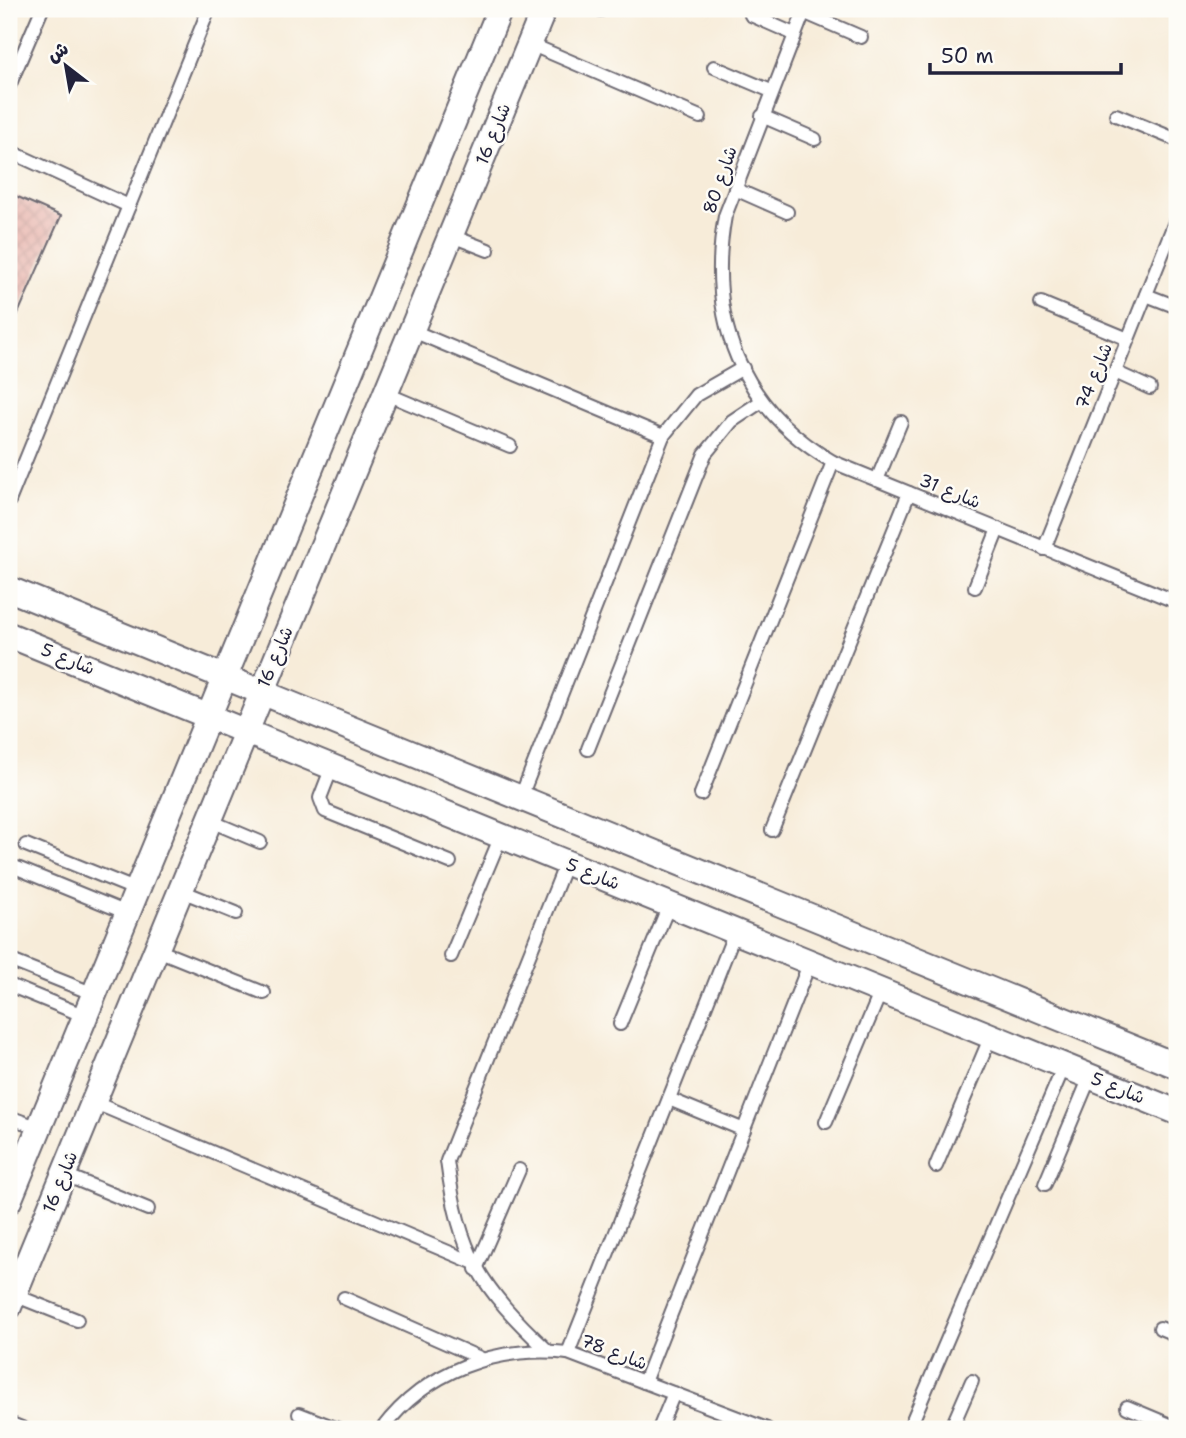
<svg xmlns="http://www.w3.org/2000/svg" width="1186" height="1438" font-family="'Shantell Sans','Playpen Sans Arabic',sans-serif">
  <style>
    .building { fill: url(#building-cross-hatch) }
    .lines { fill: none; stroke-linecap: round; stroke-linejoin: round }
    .service-casing { stroke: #6d6972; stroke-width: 16 }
    .minor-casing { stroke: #6d6972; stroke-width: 28 }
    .service { stroke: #fff; stroke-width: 12 }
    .minor { stroke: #fff; stroke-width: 24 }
    .labels { text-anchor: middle; stroke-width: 5; stroke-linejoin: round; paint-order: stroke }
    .street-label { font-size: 18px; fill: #22223b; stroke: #fdfcf7 }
  </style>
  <defs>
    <pattern id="building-cross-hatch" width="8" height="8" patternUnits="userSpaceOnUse" patternTransform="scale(1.75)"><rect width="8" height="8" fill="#e6afa7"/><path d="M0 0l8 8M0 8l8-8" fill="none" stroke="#c59691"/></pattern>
  </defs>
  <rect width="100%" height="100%" fill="#fdfcf7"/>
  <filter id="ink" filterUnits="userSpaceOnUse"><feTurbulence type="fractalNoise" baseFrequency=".0143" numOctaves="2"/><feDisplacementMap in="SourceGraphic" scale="14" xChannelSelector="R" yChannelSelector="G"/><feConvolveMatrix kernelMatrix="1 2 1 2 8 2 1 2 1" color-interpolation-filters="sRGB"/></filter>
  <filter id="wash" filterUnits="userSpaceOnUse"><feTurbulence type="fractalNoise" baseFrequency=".00686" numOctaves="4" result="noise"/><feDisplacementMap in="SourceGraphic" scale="28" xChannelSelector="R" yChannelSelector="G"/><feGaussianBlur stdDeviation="1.57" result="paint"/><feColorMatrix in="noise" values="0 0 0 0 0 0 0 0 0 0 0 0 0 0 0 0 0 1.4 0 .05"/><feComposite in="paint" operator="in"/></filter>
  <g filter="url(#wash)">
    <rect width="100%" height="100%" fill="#f7ecd9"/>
    <g id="blocks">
      <polygon class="building" points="9,193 61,216 9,334"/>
    </g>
  </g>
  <g filter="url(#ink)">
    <use href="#blocks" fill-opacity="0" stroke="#6d6972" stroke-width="2"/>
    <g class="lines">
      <g class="service-casing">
        <g id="service">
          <polyline points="597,9 601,10"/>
          <path d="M805 9 725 216C706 319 741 409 833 462L1177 602"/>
          <polyline points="803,12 861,37"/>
          <polyline points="751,15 794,34"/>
          <polyline points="530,44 700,117"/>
          <polyline points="714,67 771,91"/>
          <polyline points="9,86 42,9"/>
          <polyline points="1116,115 1177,140"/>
          <polyline points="762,116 815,139"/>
          <polyline points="9,151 129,206"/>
          <polyline points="735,189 787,212"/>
          <polyline points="452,236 488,250"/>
          <polyline points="1146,295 1177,307"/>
          <polyline points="1041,303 1128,339"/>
          <polyline points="413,331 663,436"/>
          <polyline points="1115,372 1150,388"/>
          <polyline points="387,394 510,446"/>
          <polyline points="877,480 901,422"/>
          <polyline points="9,501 209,9"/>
          <polyline points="1044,549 1177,217"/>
          <polyline points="975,587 998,529"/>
          <polyline points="588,749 705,454 732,421 762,401"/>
          <polyline points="332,767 320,798 325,811 450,862"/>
          <polyline points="701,794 833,462"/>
          <polyline points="520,799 663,436 696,395 743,368"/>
          <polyline points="208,820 260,842"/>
          <polyline points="772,830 909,493"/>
          <polyline points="26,845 137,890"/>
          <polyline points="17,868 127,913"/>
          <polyline points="179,890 236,913"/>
          <polyline points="155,949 264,993"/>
          <polyline points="451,956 501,836"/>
          <polyline points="9,960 94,994"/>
          <polyline points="9,985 85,1016"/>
          <polyline points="620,1024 669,905"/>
          <polyline points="669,1099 744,1130"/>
          <polyline points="93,1102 472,1262"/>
          <polyline points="9,1117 39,1128"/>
          <polyline points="826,1122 881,991"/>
          <polyline points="936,1166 991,1036"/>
          <polyline points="63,1174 148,1209"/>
          <polyline points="1045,1184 1090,1077"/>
          <polyline points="476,1269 519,1170"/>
          <polyline points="14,1295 77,1320"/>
          <polyline points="344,1298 480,1358"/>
          <polyline points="1160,1328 1177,1335"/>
          <path d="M548 1351C480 1287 459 1254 447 1161L566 863"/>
          <polyline points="568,1353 735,932"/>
          <polyline points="644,1382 810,962"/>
          <polyline points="1127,1407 1177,1428"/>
          <polyline points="299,1414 338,1429"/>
          <polyline points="9,1423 24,1429"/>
          <path d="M382 1429C426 1371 496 1345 568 1353L767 1429"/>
          <polyline points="659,1429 674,1393"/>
          <polyline points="909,1429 1064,1066"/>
          <polyline points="951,1429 972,1381"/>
        </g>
      </g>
      <g class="minor-casing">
        <g id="minor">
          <polyline points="9,589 1177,1066"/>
          <polyline points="9,635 1177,1112"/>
          <polyline points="9,1201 500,9"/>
          <polyline points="9,1307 544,9"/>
        </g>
      </g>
      <use href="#service" class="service"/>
      <use href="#minor" class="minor"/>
    </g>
  </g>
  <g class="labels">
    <g class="street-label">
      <text transform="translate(493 134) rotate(-68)" y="6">شارع 16</text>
      <text transform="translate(720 180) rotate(-71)" y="6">شارع 80</text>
      <text transform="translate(1094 376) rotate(-68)" y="6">شارع 74</text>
      <text transform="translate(950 491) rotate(22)" y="6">شارع 31</text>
      <text transform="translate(275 657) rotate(-67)" y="6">شارع 16</text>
      <text transform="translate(68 659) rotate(22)" y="6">شارع 5</text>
      <text transform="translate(593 874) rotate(22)" y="6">شارع 5</text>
      <text transform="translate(1118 1088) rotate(22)" y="6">شارع 5</text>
      <text transform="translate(60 1182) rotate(-68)" y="6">شارع 16</text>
      <text transform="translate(614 1352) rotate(21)" y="6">شارع 78</text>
    </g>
  </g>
  <rect width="1186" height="1438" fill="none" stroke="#fdfcf7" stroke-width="35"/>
  <g transform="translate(66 66) rotate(329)" stroke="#fdfcf7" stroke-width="5" paint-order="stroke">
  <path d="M0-5L12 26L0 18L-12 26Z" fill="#22223b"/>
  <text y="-10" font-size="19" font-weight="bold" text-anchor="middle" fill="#22223b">ش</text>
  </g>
  <path d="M930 63v10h191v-10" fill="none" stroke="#22223b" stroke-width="3.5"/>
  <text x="941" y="63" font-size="21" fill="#22223b" stroke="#fdfcf7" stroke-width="5" paint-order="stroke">50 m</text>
</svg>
